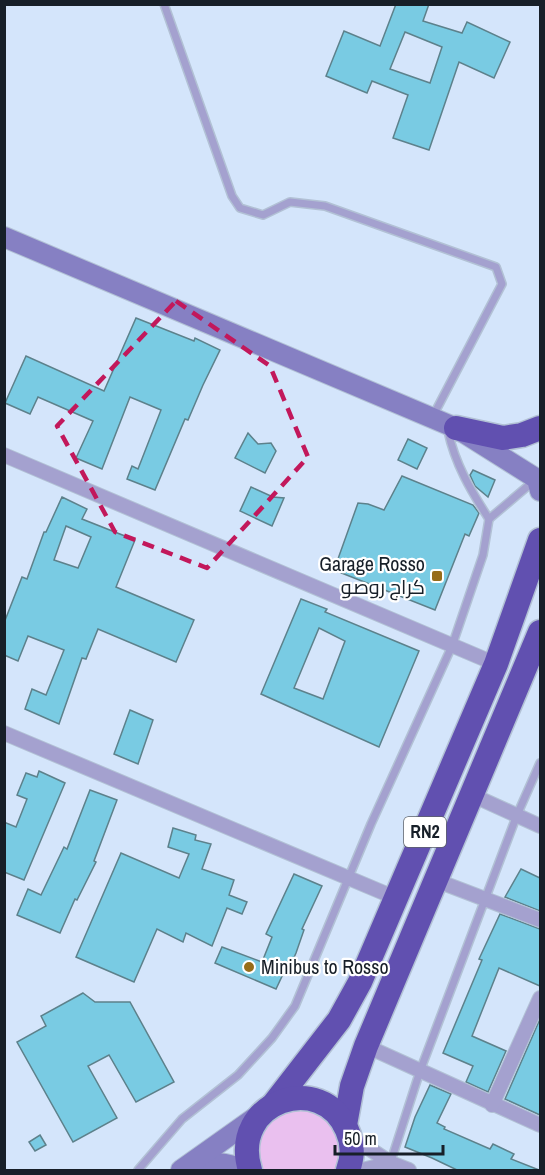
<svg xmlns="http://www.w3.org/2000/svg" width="545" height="1175" font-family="'Archivo Narrow',Cairo,sans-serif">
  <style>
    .green { fill: #eac0ef }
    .building { fill: #79cbe3; stroke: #5d818b; stroke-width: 1.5; fill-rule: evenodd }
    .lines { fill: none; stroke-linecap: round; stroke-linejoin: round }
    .lane-casing { stroke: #b2c1d5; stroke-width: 10 }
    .street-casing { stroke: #b2c1d5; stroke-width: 16 }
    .secondary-casing { stroke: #b2c1d5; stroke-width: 22 }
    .highway-casing { stroke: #b2c1d5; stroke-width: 27 }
    .lane { stroke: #a4a1cf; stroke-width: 7 }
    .street { stroke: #a4a1cf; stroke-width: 14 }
    .secondary { stroke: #8680c3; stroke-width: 20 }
    .highway { stroke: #6150b0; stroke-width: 24 }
    .marked { fill: none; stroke: #c2185b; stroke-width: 4.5; stroke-dasharray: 12 8; stroke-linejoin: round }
    .poi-dot { fill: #976c19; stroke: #fff; stroke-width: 2 }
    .labels { text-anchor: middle; stroke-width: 4.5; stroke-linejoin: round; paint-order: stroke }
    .shield { fill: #fff; stroke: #5d6268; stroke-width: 1.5 }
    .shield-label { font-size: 18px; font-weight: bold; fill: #171f28 }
    .poi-label { font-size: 20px; fill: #171f28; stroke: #fff; text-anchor: end }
  </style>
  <rect width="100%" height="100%" fill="#d4e5fb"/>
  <path class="green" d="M282 1109C291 1109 303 1107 311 1110 336 1118 346 1149 335 1170H256L252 1141Z"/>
  <g class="building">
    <path d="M396 4H429L423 21 462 33 467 22 510 42 494 78 459 62 429 150 393 138 408 95 372 81 367 93 326 76 344 31 380 46ZM405 32 442 47 430 83 390 69Z"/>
    <polygon points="136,318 194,341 195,338 220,350 203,385 188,420 185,419 155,490 127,479 132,466 138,469 161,410 130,397 102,469 76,458 93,421 38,397 30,414 5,403 26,356 104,391"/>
    <polygon points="248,433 258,444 271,443 276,451 265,473 235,458"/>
    <polygon points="408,439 427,448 417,469 398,460"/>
    <polygon points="473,470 495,480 488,497 475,486 470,475"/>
    <polygon points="402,476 473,505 479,513 469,536 465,534 435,610 334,570 358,503 368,504 384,510"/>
    <polygon points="251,487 273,497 284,498 272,526 240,511"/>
    <path d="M62 497 87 509 82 519 135 540 116 587 194 620 176 662 98 629 86 659 82 658 59 724 25 709 32 689 46 695 64 650 28 636 18 661 4 655V623L22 577 27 579 44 532H46ZM66 526 91 537 78 568 54 560Z"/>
    <path d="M301 599 327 609 325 612 419 651 379 747 261 694ZM319 628 345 641 323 699 294 688Z"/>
    <polygon points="130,710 153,720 138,764 114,754"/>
    <polygon points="39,771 65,783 24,880 4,872 4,822 16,827 27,799 17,795 26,773 37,777"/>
    <polygon points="90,790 117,800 94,861 96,862 77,900 75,899 60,933 17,915 28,889 41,895 64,847 67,849"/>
    <polygon points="173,828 196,835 195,840 211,844 202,869 234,880 229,895 247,902 242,914 227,908 212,946 186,933 183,942 157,929 134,982 76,957 121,853 179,878 189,854 168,847"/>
    <polygon points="521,869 540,878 540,911 505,897"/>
    <polygon points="294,874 322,886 302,929 304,930 296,953 288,971 285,970 276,989 215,963 222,947 262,962 272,937 266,934"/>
    <polygon points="500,914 540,929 540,986 499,968 472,1036 506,1051 488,1092 466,1082 473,1066 443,1053 482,960 479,959"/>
    <polygon points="83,993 95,1002 130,1002 174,1082 136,1102 109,1055 88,1066 117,1118 73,1142 17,1042 46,1026 41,1016"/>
    <polygon points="540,1019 540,1115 505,1099"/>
    <polygon points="430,1085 451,1094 437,1123 445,1127 444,1129 490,1149 493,1144 514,1154 511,1159 539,1170 457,1170 432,1158 405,1147 415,1117"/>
    <polygon points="40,1135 46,1145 35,1151 29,1142"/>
  </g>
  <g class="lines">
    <g class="lane-casing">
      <g id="lane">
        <polyline points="164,4 232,196 240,208 263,215 290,202 325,206 496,267 502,284 433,416"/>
        <polyline points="489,519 535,480"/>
        <polyline points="390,1164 420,1071 517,815 540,763"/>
        <path d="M138 1170 182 1119 238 1075 272 1038 295 1006 371 824 452 646 483 555 489 519C471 491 455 464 448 431"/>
      </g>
    </g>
    <g class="street-casing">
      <g id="street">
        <polyline points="4,455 496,664"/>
        <polyline points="4,733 396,898"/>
        <polyline points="472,795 540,826"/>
        <polyline points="435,880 540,920"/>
        <polyline points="366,1046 540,1125"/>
        <polyline points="492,1105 540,998"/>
        <polyline points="350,1136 391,1163 409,1170"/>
        <polyline points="362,1170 391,1163"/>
      </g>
    </g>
    <g class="secondary-casing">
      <g id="secondary">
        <polyline points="4,237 456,428 537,479 540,491"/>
        <path d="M192 1166C215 1161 224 1162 246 1170"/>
        <polyline points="181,1170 260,1114"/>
      </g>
    </g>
    <g class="highway-casing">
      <g id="highway">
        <polyline points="456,428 503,438 522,435 540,428"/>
        <polyline points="273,1105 339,1020 360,982 496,664 540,540"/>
        <polyline points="345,1125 352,1086 366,1046 540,632"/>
        <path d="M250 1170C229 1101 322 1070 347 1130 353 1143 353 1157 348 1170"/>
      </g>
    </g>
    <use href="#lane" class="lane"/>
    <use href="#street" class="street"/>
    <use href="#secondary" class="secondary"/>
    <use href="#highway" class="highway"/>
  </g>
  <path class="marked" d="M176 301 270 366 308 457 207 568 115 532 57 426Z"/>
  <g class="poi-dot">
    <rect x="431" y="570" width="12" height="12" rx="3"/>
    <circle cx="249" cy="967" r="6"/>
  </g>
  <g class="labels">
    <rect class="shield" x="404" y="817" width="42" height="30" rx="4.5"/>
    <g class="shield-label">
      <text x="425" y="838">RN2</text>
    </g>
    <g class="poi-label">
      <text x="425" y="571">Garage Rosso<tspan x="425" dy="23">كراج روصو</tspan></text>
      <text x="261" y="974" text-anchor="start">Minibus to Rosso</text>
    </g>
  </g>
  <rect width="545" height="1175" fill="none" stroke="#171f28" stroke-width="12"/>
  <path d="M335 1145v9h108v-9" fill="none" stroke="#171f28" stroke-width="3"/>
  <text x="344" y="1145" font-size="18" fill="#171f28" stroke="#ffffff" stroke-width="4.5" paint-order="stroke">50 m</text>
</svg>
